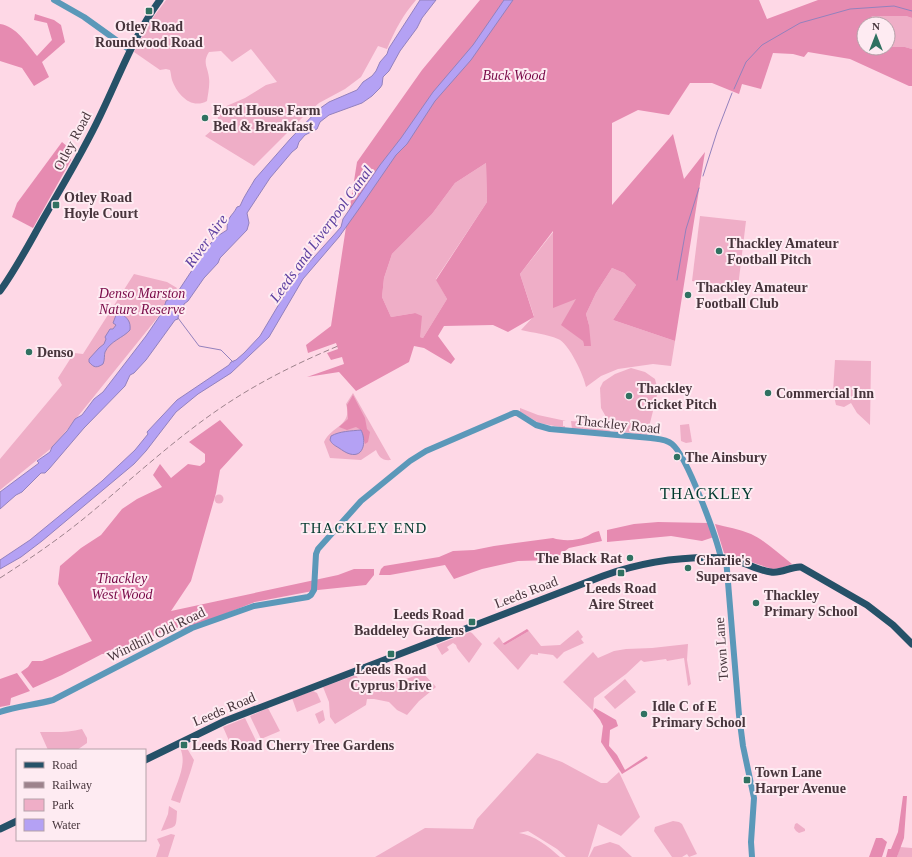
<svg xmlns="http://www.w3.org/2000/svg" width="912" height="857" font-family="'Times New Roman',serif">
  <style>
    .green { fill: #efaec7 }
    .forest { fill: #e68bb1; fill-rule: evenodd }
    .water { fill: #b4a1f4; stroke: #9381bd }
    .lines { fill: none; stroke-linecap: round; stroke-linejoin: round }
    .stream { stroke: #9381bd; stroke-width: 1 }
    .tertiary { stroke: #5b98b9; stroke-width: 6 }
    .primary { stroke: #265168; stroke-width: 7 }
    .rail { stroke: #9d828c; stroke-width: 1; stroke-dasharray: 6 3; stroke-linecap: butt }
    .poi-dot { fill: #307161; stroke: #feebf2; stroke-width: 1.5 }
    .labels { text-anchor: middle; stroke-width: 4; stroke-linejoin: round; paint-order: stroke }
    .poi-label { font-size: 14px; font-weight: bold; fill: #47353c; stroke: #feebf2; text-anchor: start }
    .park-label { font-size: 14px; font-style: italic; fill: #790a48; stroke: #feebf2 }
    .street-label { font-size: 14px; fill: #47353c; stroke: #feebf2 }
    .water-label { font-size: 15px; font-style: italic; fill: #5d40a0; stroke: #feebf2 }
    .neighbourhood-label { font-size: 15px; letter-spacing: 1px; fill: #00392d; stroke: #feebf2 }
    .quarter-label { font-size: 16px; letter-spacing: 1px; fill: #00392d; stroke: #feebf2 }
  </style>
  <rect width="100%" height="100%" fill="#fed8e6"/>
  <g class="green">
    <path d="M166 0H416C403 15 395 30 387 49L378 46 361 77 345 89 319 103 303 117 254 166 205 136C214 128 223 124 215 111L245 98 266 85 277 82 251 49 232 62 221 51 209 52C202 63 208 67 209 78 210 85 208 94 207 101 191 110 177 94 172 80 171 77 171 73 170 70L166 69 160 70 134 52 149 23Z"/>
    <polygon points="872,16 906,16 912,18 912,49 905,47 888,47 888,24 869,24"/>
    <polygon points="486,163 487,202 436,279 447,299 423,338 420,337 415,313 391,317 382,297 384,278 392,254 432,214 455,183"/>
    <polygon points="700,216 746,221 738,287 692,281"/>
    <path d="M554 231 553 307 576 298 584 346 589 325 586 314 596 293 612 268 624 273 636 285 613 320 675 341 671 366 653 364 618 369 601 376 586 387C584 376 569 343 558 339 547 334 533 333 521 330L534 316 520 274Z"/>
    <polygon points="134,274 167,282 177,288 158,317 54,446 0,490 0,459 62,385 58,378 74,353 83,354"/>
    <polygon points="835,360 871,361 870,425 857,413 851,403 844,407 836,405 833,392"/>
    <polygon points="631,368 645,372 655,379 658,391 647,435 614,431 601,408 600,388 603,382 615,374"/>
    <path d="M353 393 391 460C382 461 379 457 376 450L361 460 330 458 324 442C331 426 353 426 346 404Z"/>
    <polygon points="520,408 538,415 566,421 563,421 563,426 565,426 565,428 539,423 520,412"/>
    <polygon points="571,421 604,424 611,432 572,429"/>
    <polygon points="689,424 692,442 686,443 681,441 680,425"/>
    <circle cx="219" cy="499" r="4.5"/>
    <polygon points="578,630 583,637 581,639 584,643 564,652 557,659 553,655 538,653 538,655 531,654 518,670 493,643 499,637 503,643 502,644 505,645 529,631 541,646 560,645"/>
    <polygon points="470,632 472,633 482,644 469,663 457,648 456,645 453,643 447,647 449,650 442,655 436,645"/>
    <polygon points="688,644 687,660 691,684 688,686 684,658 667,661 666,659 644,662 641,660 626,674 594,698 593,711 563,682 593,652 598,658 614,651 626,649 652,648"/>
    <polygon points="423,673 436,687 419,701 407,715 397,710 389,702 374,699 367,699 366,705 335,724 330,717 329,702 323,687 356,675 366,693"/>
    <polygon points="625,679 636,692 615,709 604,697"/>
    <polygon points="313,691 317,693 321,702 297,712 292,698"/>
    <polygon points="268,708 280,731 261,739 250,716"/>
    <polygon points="323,710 325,720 319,724 315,714"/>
    <polygon points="245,718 259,747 249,751 246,746 234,752 223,727"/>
    <path d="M82 729 87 738V743L77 750H48L40 732C55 732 68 733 82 729Z"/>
    <path d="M185 745 194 760C190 775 184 789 180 803L171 800C176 784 188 764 180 748Z"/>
    <path d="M537 753 562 762 601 783H607L619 772 640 817 621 836 598 824 588 857H566L557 849 528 831 519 833C534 835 549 847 560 857H375L425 828 473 829 477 819Z"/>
    <path d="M169 806 177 811C176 829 177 826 161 831L168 814Z"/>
    <polygon points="673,821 679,822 682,824 697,854 689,857 687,854 682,857 672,857 654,831 655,827"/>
    <polygon points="797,823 805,829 805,831 799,833 796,831 794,828 795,824"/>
    <polygon points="171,834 175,835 168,857 156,857 160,845 157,839"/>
    <polygon points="610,842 619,845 632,857 589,857 594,847"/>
    <polygon points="900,847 912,848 912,857 897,857"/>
  </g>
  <g class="forest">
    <path d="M480 0H759L767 19 818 0H912V18L906 16H872L869 24H864V36L860 45 864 46V48H888V47H905L912 49V86H909L850 59 808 52 804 57 793 54 773 53 761 89 742 84 739 94 712 83H690L669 115 638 110 612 123V205L673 134 684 179 705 152 675 341 613 320 636 285 624 273 612 268 596 293 586 314 589 325 591 346H584L583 341 561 325 576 299 553 308V231L520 274 534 317 508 332 493 325 444 326 438 336 455 359 451 364 424 348 414 346 409 362 356 391 339 372 307 377 344 364 342 357 331 360 327 353 338 349 336 343 308 353 306 345 331 326 346 227 347 225 357 162 422 70ZM486 163 487 202 436 280 447 299 423 338 420 337 422 316 415 313 391 317 382 297 384 278 392 254 432 214 455 183Z"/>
    <path d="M35 14 54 20 61 25 65 42 42 62 49 77 34 86 22 68 0 61V24C16 26 27 44 37 56L52 40 47 23 34 20Z"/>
    <polygon points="62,142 69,148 71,160 33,228 12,217 17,203"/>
    <polygon points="353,395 365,418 367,429 370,432 368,442 365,444 361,430 356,427 347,430 339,427 348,419 347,405"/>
    <polygon points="220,420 243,445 220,470 216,493 191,581 171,611 338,575 354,569 374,569 374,575 366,585 318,590 255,602 184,630 171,628 114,653 102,654 62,675 33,688 21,672 28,667 32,661 42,661 92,641 58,584 60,566 81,548 101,535 122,509 137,499 162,487 153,475 160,464 171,478 188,464 200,466 205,462 205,454 189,442"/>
    <polygon points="658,522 708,523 714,537 702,541 671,536 607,542 607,530 634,524"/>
    <path d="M715 524C727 527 739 529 751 534 766 541 779 554 792 564L781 568 772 569 724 553Z"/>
    <path d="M599 531 602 541 569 548 553 560 518 561 482 569 454 579 445 565 390 575H379L381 569 384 566 439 557 453 551 474 550 494 546 553 538C561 541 577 541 585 537 591 535 590 533 599 531Z"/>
    <polygon points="527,629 529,631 505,645 502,644"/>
    <polygon points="17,673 30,691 11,698 10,705 0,707 0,679"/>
    <polygon points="595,708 616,720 618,726 610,730 609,746 617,755 625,770 646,756 648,758 622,774 601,742 603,726 600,720 593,711"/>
    <polygon points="903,796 907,796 904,838 897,857 886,857 888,849 891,849 898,832"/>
    <polygon points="876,838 882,838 887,842 882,857 869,857"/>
  </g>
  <g class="water">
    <path d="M420 0H436L422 18 417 28 400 51 389 71 383 77 382 85 380 88 372 96 362 103 329 115 320 122 317 129 305 135 299 142 297 148 292 152 270 178 247 213 249 223 247 230 220 258 218 263 204 278 188 301 184 304C184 310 178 313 178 319L175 320 146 360 134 373 130 375 125 386 84 428 49 469 45 473H41L22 492 16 495 0 509V492L39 463 37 461 50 452 52 447 67 431 75 419 82 415 94 399 103 392 146 336 163 311 166 301 175 296 206 249 216 237 227 230C227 216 232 217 237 207L240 206C244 196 250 188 255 179L291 138 319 109 329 102 357 90 363 82 372 76 376 71 380 62 387 54 389 48Z"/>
    <polygon points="504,0 513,0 471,60 435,101 407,144 396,155 361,206 339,237 303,279 269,337 231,373 198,394 176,412 146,451 134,464 42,541 21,557 0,569 0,560 30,540 102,481 135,450 148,434 147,432 177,400 229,365 231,362 236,360 244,353 260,336 282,299 297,276 341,227 343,219 380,165 401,138 433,92 473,45"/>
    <path d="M121 313C127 318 131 321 130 330 123 338 110 341 105 352 104 355 105 360 103 364 97 368 94 368 89 362V359L99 348 104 344 106 339 105 337 110 329H113L116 325 113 323 116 315Z"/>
    <path d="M361 430C366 439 365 458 350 454 346 453 342 450 339 448 334 445 332 444 330 440L331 436C340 431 351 431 361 430Z"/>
  </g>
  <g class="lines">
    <g class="stream">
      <polyline points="734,89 746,62 762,45 800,23 850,9 894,6 912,11"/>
      <polyline points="703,176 717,132 732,93"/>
      <polyline points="677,280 686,229 699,188"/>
      <polyline points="178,318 199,346 221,350 233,362"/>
    </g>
    <g class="tertiary">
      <polyline points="54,0 84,17 130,50"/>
      <polyline points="726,558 739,715 743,746 754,798 751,842 752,857"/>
      <path d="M0 712C17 706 35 705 53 700L192 628 254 606 308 597 311 595 314 590 316 554 318 549 361 501 410 461 426 451 514 413H517L536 425 550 429 651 438C658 439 666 439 672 444 687 456 716 536 721 558"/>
    </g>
    <g class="primary">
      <path d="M0 291C16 269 29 244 42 221 62 186 83 152 100 116 119 77 134 35 160 0"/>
      <path d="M145 760 225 721 603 576C642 562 685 556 726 558 742 560 755 570 771 572 781 574 791 566 801 567L867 605 893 625 912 644"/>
      <polyline points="0,829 17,821"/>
    </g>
    <path class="rail" d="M0 578C28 560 56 541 82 520 130 481 176 437 228 403 263 380 300 362 338 346"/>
  </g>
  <g class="poi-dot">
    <rect x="145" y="7" width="8" height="8" rx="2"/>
    <circle cx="205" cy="118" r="4"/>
    <rect x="52" y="201" width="8" height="8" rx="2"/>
    <circle cx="719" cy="251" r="4"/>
    <circle cx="688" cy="295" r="4"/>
    <circle cx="29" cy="352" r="4"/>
    <circle cx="768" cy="393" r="4"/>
    <circle cx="629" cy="396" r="4"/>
    <circle cx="677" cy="457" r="4"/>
    <circle cx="630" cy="558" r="4"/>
    <circle cx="688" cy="568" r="4"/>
    <rect x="617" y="569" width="8" height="8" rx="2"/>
    <circle cx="756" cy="603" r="4"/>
    <rect x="468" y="618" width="8" height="8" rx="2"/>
    <rect x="387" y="650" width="8" height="8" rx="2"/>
    <circle cx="644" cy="714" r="4"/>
    <rect x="180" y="741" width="8" height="8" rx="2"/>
    <rect x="743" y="776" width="8" height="8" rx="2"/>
  </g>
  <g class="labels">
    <g class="poi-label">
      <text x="149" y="31" text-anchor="middle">Otley Road<tspan x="149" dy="16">Roundwood Road</tspan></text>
      <text x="213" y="115">Ford House Farm<tspan x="213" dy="16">Bed &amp; Breakfast</tspan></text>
      <text x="64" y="202">Otley Road<tspan x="64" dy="16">Hoyle Court</tspan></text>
      <text x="727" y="248">Thackley Amateur<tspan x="727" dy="16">Football Pitch</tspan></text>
      <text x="696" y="292">Thackley Amateur<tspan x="696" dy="16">Football Club</tspan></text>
      <text x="37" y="357">Denso</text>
      <text x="637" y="393">Thackley<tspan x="637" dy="16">Cricket Pitch</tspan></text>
      <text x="776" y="398">Commercial Inn</text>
      <text x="685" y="462">The Ainsbury</text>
      <text x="622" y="563" text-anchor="end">The Black Rat</text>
      <text x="696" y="565">Charlie's<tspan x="696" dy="16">Supersave</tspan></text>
      <text x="621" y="593" text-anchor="middle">Leeds Road<tspan x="621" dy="16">Aire Street</tspan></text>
      <text x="764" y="600">Thackley<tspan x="764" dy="16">Primary School</tspan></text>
      <text x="464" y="619" text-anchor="end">Leeds Road<tspan x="464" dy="16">Baddeley Gardens</tspan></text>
      <text x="391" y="674" text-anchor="middle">Leeds Road<tspan x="391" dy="16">Cyprus Drive</tspan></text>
      <text x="652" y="711">Idle C of E<tspan x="652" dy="16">Primary School</tspan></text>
      <text x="192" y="750">Leeds Road Cherry Tree Gardens</text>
      <text x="755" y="777">Town Lane<tspan x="755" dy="16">Harper Avenue</tspan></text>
    </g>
    <g class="park-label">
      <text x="514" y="80">Buck Wood</text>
      <text x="142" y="298">Denso Marston<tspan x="142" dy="16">Nature Reserve</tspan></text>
      <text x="122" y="583">Thackley<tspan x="122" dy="16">West Wood</tspan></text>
    </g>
    <g class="street-label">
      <text transform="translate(72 141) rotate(-62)" y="5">Otley Road</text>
      <text transform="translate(618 424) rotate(6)" y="5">Thackley Road</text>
      <text transform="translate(526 592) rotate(-21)" y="5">Leeds Road</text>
      <text transform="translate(156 634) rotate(-26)" y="5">Windhill Old Road</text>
      <text transform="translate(721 649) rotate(-94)" y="5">Town Lane</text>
      <text transform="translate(224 709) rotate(-23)" y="5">Leeds Road</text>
    </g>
    <g class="water-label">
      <text transform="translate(321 234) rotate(-54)" y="5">Leeds and Liverpool Canal</text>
      <text transform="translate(206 241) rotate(-54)" y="5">River Aire</text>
    </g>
    <g class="neighbourhood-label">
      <text x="364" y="533">THACKLEY END</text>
    </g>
    <g class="quarter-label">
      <text x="707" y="499">THACKLEY</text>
    </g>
  </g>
  <rect x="16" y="749" width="130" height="92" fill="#feebf2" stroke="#b5a2a9"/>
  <rect x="24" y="762" width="20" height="6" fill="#265168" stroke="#b5a2a9"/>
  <text x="52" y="769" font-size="12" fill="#47353c">Road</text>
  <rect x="24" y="782" width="20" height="6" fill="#9d828c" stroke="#b5a2a9"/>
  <text x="52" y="789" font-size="12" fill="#47353c">Railway</text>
  <rect x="24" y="799" width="20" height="12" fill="#efaec7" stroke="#b5a2a9"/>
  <text x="52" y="809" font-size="12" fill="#47353c">Park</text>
  <rect x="24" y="819" width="20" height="12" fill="#b4a1f4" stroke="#b5a2a9"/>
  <text x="52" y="829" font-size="12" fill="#47353c">Water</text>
  <g transform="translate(876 36)"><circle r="19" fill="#feebf2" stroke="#b5a2a9"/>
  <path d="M0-3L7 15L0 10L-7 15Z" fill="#307161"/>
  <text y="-6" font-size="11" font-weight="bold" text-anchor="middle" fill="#47353c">N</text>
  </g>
</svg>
